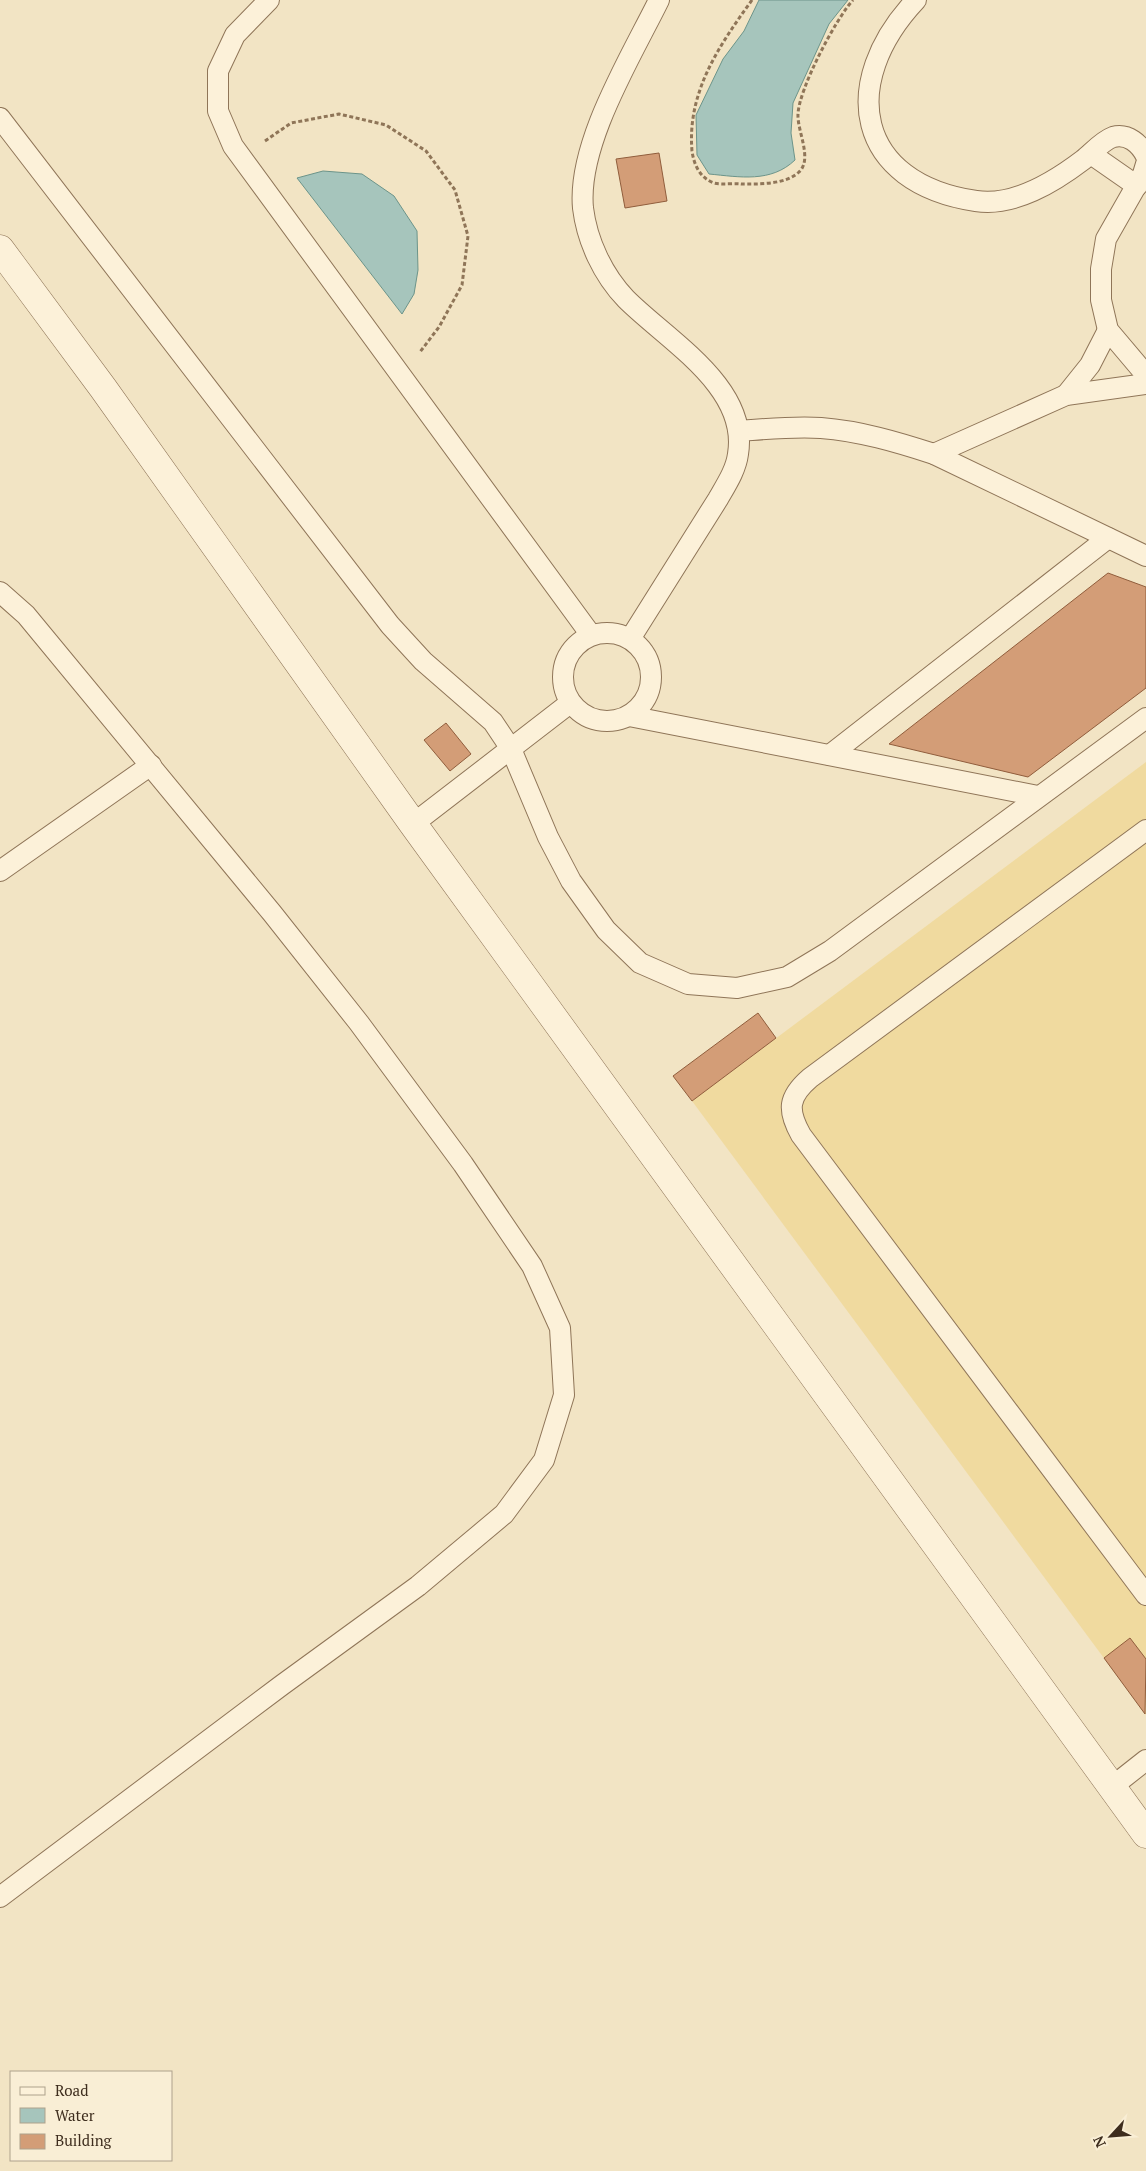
<svg xmlns="http://www.w3.org/2000/svg" width="1146" height="2171" font-family="'PT Serif',serif">
  <style>
    .sand { fill: #f0da9f }
    .water { fill: #a6c5bc; stroke: #6c948a }
    .building { fill: #d39d77; stroke: #905d3c }
    .lines { fill: none; stroke-linecap: round; stroke-linejoin: round }
    .lane-casing { stroke: #8f7558; stroke-width: 22 }
    .street-casing { stroke: #8f7558; stroke-width: 29 }
    .path { stroke: #8f7558; stroke-width: 3; stroke-dasharray: 4 2.5; stroke-linecap: butt }
    .lane { stroke: #fcf1d9; stroke-width: 20 }
    .street { stroke: #fcf1d9; stroke-width: 28 }
  </style>
  <rect width="100%" height="100%" fill="#f2e4c4"/>
  <polygon class="sand" points="1146,762 1146,1715 692,1101"/>
  <g class="water">
    <path d="M759 0H848L829 24 793 103 791 133 795 160C771 183 740 177 709 174L697 155 696 115 723 59 744 31Z"/>
    <polygon points="323,171 362,174 394,196 417,231 418,270 414,294 402,314 297,178"/>
  </g>
  <g class="building">
    <polygon points="659,153 667,201 625,208 616,159"/>
    <polygon points="1108,573 1146,587 1146,688 1028,777 889,744"/>
    <polygon points="446,723 471,754 450,771 424,740"/>
    <polygon points="758,1013 776,1038 692,1101 673,1076"/>
    <polygon points="1130,1638 1146,1659 1145,1714 1104,1658"/>
  </g>
  <g class="lines">
    <g class="lane-casing">
      <g id="lane">
        <polyline points="269,0 235,35 218,71 218,111 233,146 591,635"/>
        <path d="M916 0C838 83 855 183 976 201 1014 207 1054 182 1083 160 1092 153 1102 141 1113 137 1128 133 1140 144 1146 156"/>
        <polyline points="0,118 390,625 423,661 493,722 511,749 548,837 571,881 606,930 640,963 688,984 737,988 787,977 830,951 1146,718"/>
        <polyline points="1091,154 1137,186"/>
        <polyline points="1146,164 1143,174 1106,239 1101,269 1101,300 1108,330 1146,375"/>
        <polyline points="1066,395 1090,365 1108,330"/>
        <path d="M739 431C766 429 794 426 821 428 860 431 897 442 934 454L1146 556"/>
        <polyline points="934,454 1066,395 1146,384"/>
        <polyline points="0,592 26,615 272,913 359,1023 463,1164 532,1266 560,1328 564,1395 544,1460 504,1514 418,1586 282,1685 0,1897"/>
        <circle cx="607" cy="677" r="44"/>
        <path d="M630 639 718 499C726 485 736 470 738 454 749 387 668 341 626 299 603 275 587 241 583 208 577 144 631 57 659 0"/>
        <polyline points="629,716 1038,796"/>
        <polyline points="830,755 1108,538"/>
        <polyline points="413,824 570,703"/>
        <path d="M1146 830 810 1078C788 1097 787 1110 801 1135L1146 1595"/>
        <polyline points="0,871 151,765"/>
        <polyline points="1113,1786 1146,1760"/>
      </g>
    </g>
    <g class="street-casing">
      <polyline id="street" points="0,249 103,388 413,824 1146,1834"/>
    </g>
    <g class="path">
      <path d="M752 0C719 46 687 92 692 151 694 165 700 178 714 183 722 185 733 183 741 184 758 184 785 185 799 172 813 159 797 131 798 114 799 89 835 20 853 0"/>
      <polyline points="265,141 291,123 339,114 386,125 426,151 455,190 468,236 462,285 439,327 420,352"/>
    </g>
    <use href="#lane" class="lane"/>
    <use href="#street" class="street"/>
  </g>
  <rect x="10" y="2071" width="162" height="90" fill="#f9eed5" stroke="#aea18c"/>
  <rect x="20" y="2087" width="25" height="8" fill="#fcf1d9" stroke="#aea18c"/>
  <text x="55" y="2096" font-size="15" fill="#3e2d1e">Road</text>
  <rect x="20" y="2108" width="25" height="15" fill="#a6c5bc" stroke="#aea18c"/>
  <text x="55" y="2121" font-size="15" fill="#3e2d1e">Water</text>
  <rect x="20" y="2134" width="25" height="15" fill="#d39d77" stroke="#aea18c"/>
  <text x="55" y="2146" font-size="15" fill="#3e2d1e">Building</text>
  <g transform="translate(1111 2136) rotate(244)" stroke="#f9eed5" stroke-width="4" paint-order="stroke">
  <path d="M0-4L9 19L0 12L-9 19Z" fill="#3e2d1e"/>
  <text y="-8" font-size="14" font-weight="bold" text-anchor="middle" fill="#3e2d1e">N</text>
  </g>
</svg>
